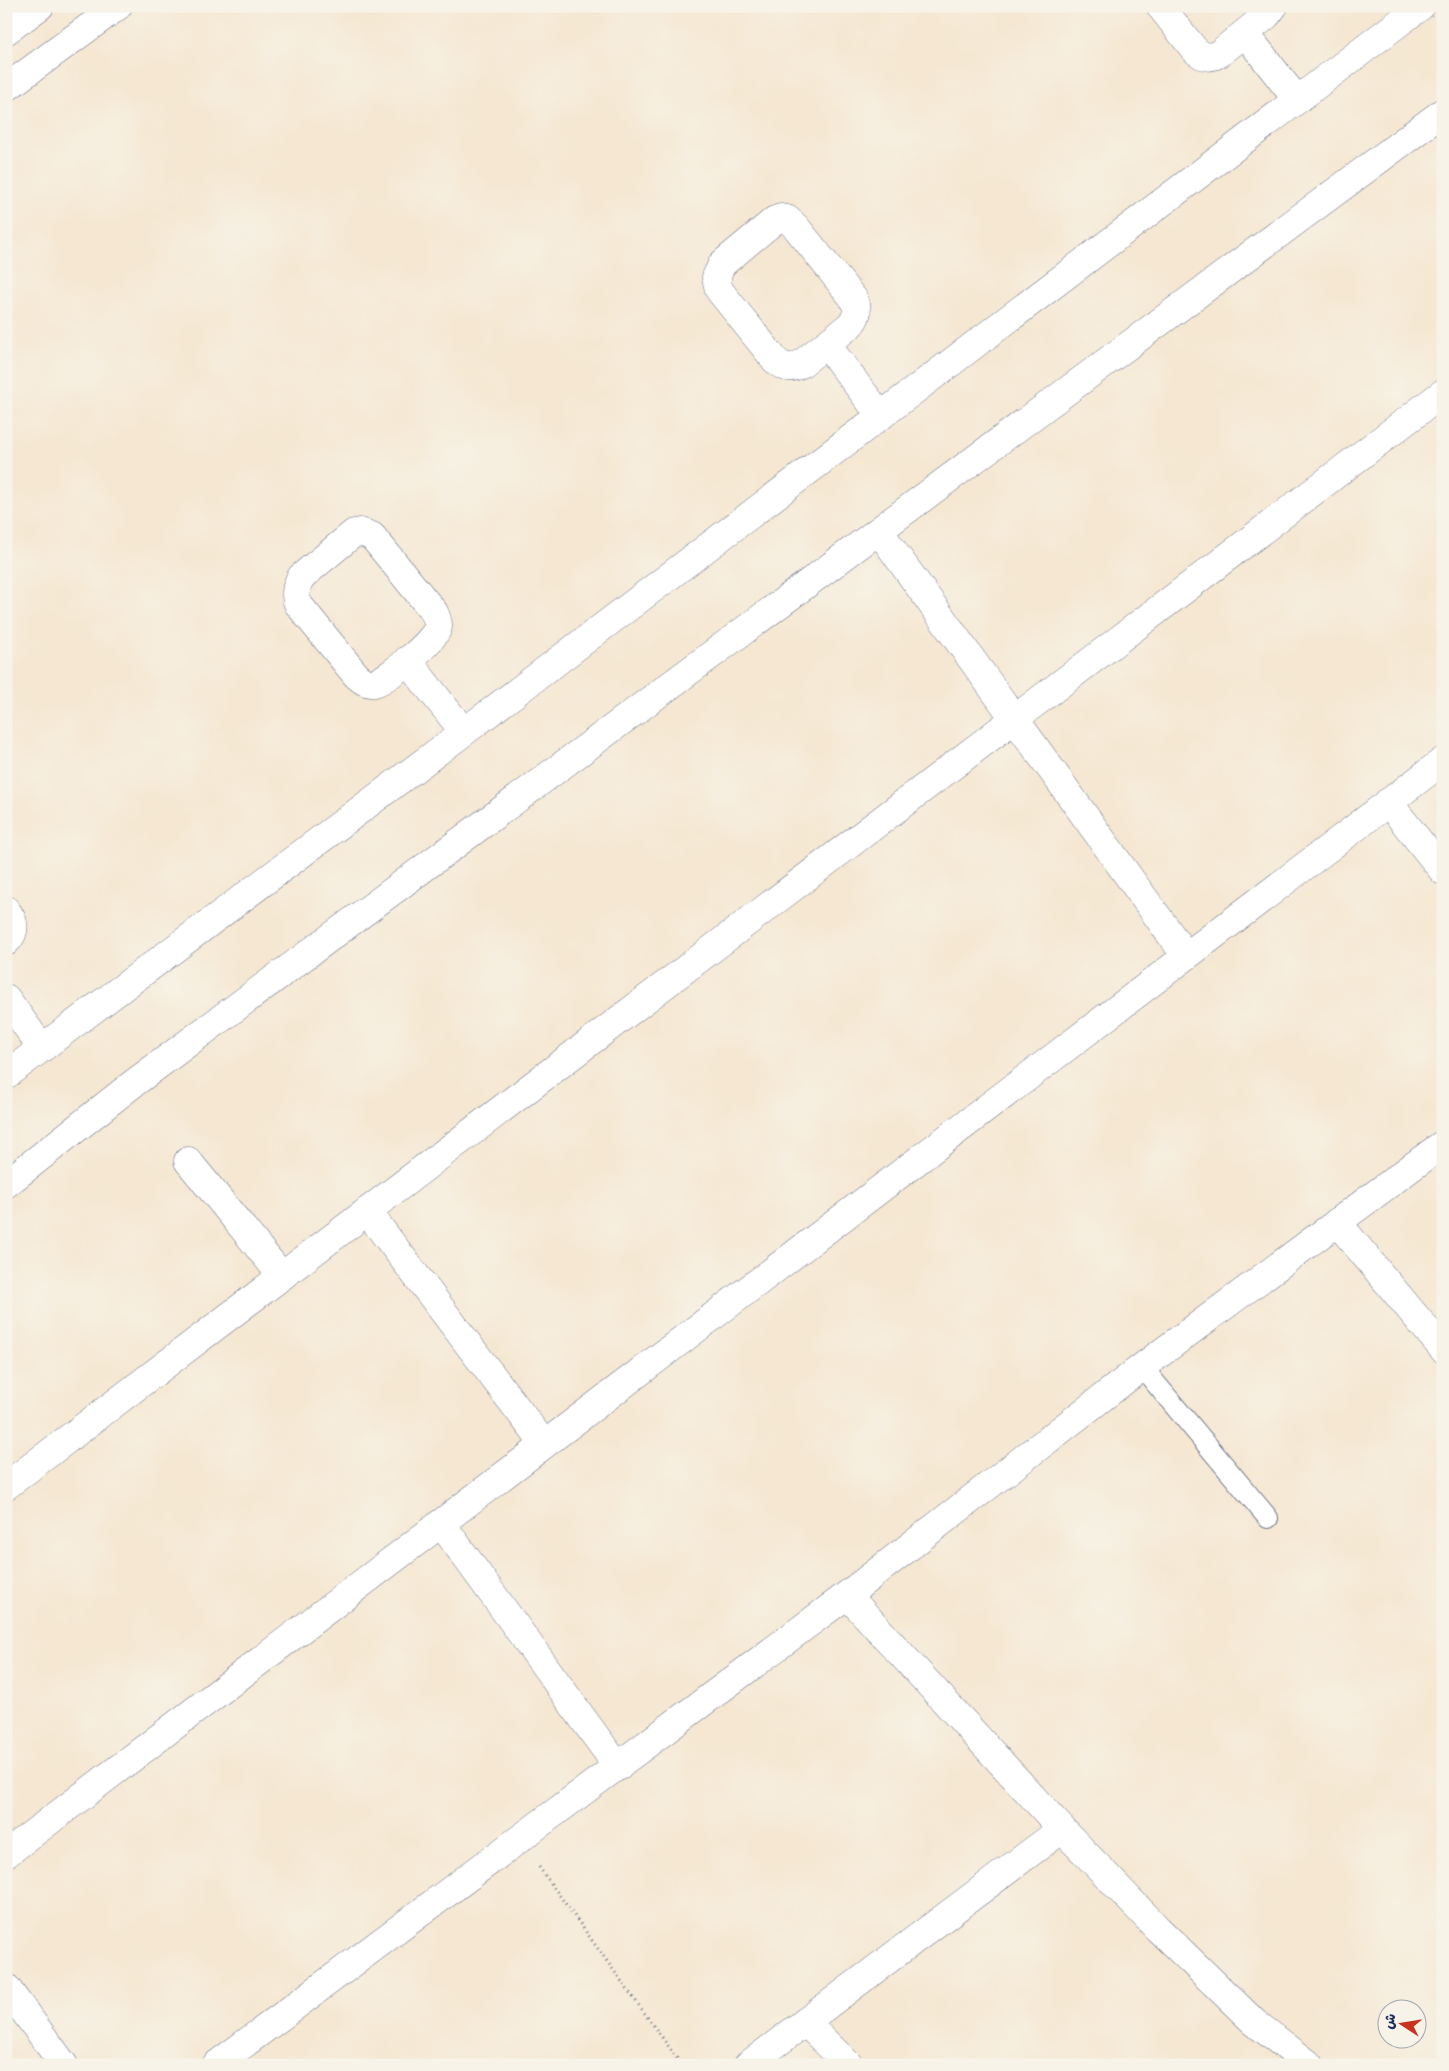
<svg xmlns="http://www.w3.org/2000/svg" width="1449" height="2071" font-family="'Patrick Hand','Playpen Sans Arabic',sans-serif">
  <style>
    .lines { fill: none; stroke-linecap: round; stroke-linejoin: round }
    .service-casing { stroke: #676f86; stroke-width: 22 }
    .minor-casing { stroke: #676f86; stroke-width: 29 }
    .path { stroke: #676f86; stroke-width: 3; stroke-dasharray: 1 4; stroke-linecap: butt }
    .service { stroke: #fff; stroke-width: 20 }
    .minor { stroke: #fff; stroke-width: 28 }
  </style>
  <rect width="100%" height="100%" fill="#f7f3e8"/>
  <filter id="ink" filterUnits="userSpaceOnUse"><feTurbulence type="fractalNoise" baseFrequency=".02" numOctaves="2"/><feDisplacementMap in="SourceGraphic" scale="10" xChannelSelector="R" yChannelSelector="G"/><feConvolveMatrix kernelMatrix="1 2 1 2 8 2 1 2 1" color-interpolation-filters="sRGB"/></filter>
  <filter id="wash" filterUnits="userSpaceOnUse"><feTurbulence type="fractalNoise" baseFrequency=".0096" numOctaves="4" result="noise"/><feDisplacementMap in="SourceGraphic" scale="20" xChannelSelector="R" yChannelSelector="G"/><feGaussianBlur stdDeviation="1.12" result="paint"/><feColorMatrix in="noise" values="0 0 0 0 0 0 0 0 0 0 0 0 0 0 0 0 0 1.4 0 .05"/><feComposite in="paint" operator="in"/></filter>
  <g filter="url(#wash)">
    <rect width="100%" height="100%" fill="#f5e7d1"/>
  </g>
  <g filter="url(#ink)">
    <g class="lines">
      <g class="service-casing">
        <polyline id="service" points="1142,1367 1268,1518"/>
      </g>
      <g class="minor-casing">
        <g id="minor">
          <path d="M1160 6 1194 49C1202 57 1210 59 1220 53L1267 15 1274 6"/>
          <polyline points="6,31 40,6"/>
          <polyline points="1245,33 1297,100"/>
          <polyline points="6,88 118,6"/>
          <path d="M781 218 787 219 796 227 853 298C859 309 858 317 849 326L801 364C791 369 784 369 775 360L719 290 716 277 722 264 775 220Z"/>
          <polyline points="826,344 881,416"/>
          <polyline points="879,531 1186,956"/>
          <path d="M360 532 372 536 434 612C436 617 439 622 438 627 437 639 386 681 374 683 366 684 362 680 356 675L298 604C294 594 296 586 301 577L354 533Z"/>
          <polyline points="407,660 464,732"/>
          <polyline points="1388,802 1443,871"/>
          <path d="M6 910C15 921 17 932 6 942"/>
          <polyline points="6,998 42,1048"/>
          <polyline points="6,1075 464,732 1421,6"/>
          <polyline points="188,1161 282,1276"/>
          <polyline points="6,1184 134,1083 1443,112"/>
          <polyline points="367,1211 544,1444"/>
          <polyline points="1337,1222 1443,1349"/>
          <polyline points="6,1486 1443,393"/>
          <polyline points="441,1523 618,1767"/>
          <polyline points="847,1595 1062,1829 1158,1929 1254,2022 1310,2065"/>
          <polyline points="6,1854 1443,761"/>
          <polyline points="6,1987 64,2065"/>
          <polyline points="805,2022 849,2065"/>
          <polyline points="216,2065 847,1595 1142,1367 1443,1144"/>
          <polyline points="748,2065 1062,1829"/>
        </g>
      </g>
      <polyline class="path" points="539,1867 682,2065"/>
      <use href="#service" class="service"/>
      <use href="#minor" class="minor"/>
    </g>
  </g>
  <rect width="1449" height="2071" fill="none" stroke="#f7f3e8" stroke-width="25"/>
  <g transform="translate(1402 2024) rotate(282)"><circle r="24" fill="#f7f3e8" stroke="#9fa5b1"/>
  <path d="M0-4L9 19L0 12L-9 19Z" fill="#c8321e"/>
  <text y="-8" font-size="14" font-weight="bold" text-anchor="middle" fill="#1b2f5e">ش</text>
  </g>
</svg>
